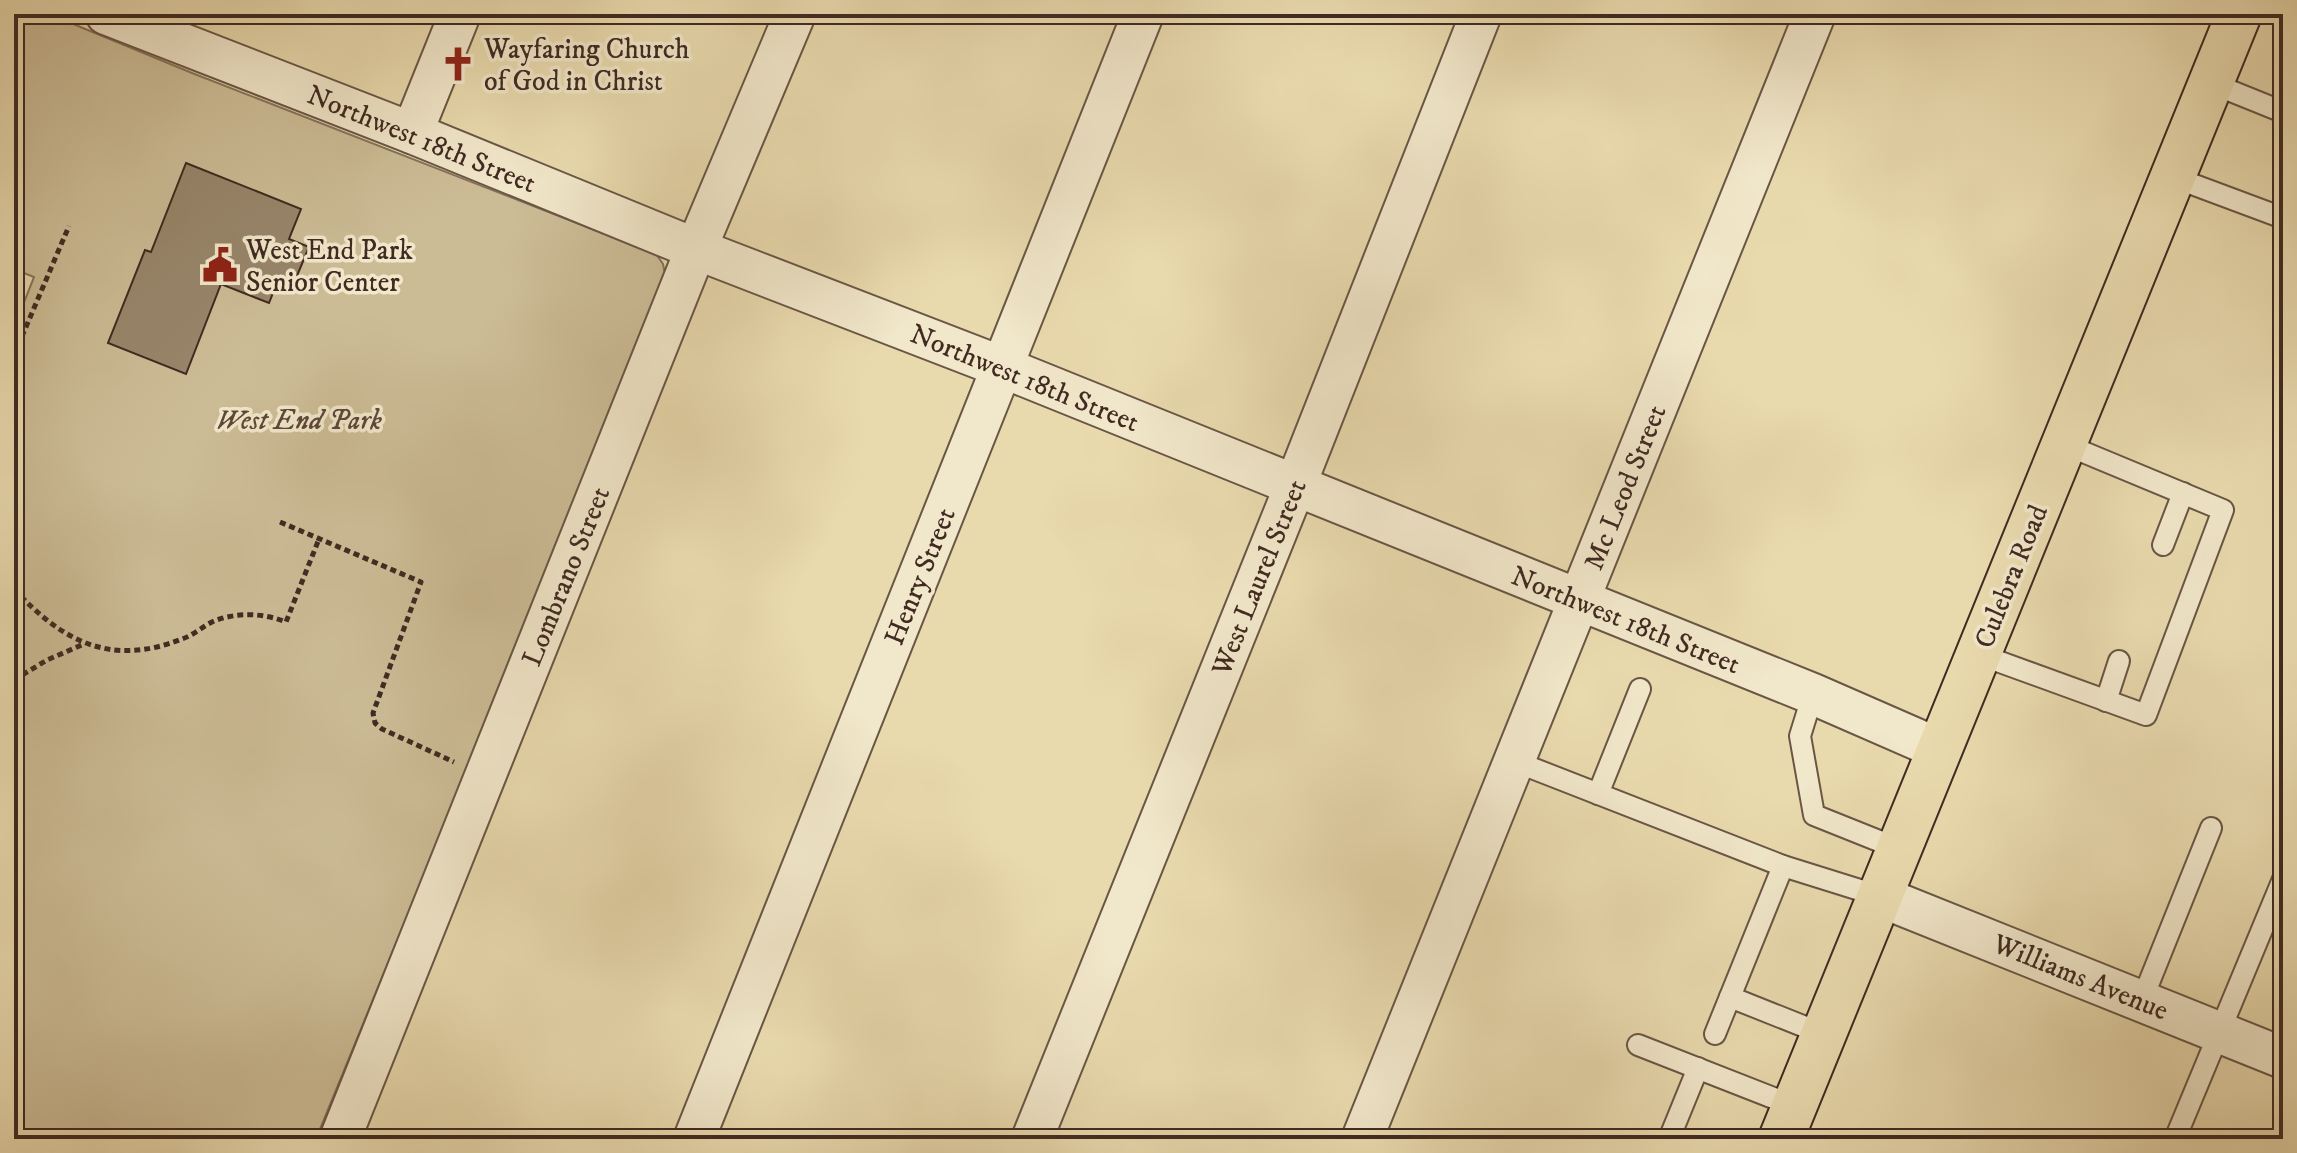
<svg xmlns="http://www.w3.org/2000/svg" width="2297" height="1153" font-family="'IM FELL DW Pica',serif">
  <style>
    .green { fill: #ccbc96; stroke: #86735c; stroke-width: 2 }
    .building { fill: #98866b; stroke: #402a22; stroke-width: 2 }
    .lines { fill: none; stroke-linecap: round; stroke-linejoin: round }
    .service-casing { stroke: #6a5645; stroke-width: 24 }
    .minor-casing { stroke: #6a5645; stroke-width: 44 }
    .primary-casing { stroke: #402a22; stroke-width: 48 }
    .path { stroke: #402a22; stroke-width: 5; stroke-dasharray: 6 4; stroke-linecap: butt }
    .service { stroke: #f1e7ca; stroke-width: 20 }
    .minor { stroke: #f1e7ca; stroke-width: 40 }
    .primary { stroke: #e9daae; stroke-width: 44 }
    .labels { text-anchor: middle; stroke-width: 7; stroke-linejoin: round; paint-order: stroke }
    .poi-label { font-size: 28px; fill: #402a22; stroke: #f1e7ca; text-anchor: start }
    .street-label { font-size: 28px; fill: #402a22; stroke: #f1e7ca }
    .park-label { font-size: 28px; font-style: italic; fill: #5c4739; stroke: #f1e7ca }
  </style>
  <rect width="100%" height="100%" fill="#e9daae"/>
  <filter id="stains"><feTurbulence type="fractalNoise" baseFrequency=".0025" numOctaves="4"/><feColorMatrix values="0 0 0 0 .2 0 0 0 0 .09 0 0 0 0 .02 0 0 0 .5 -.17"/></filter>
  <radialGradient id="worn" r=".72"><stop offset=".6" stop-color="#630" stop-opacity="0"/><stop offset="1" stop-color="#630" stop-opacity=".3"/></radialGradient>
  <polygon class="green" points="14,14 49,14 192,73 656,254 663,264 665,274 455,799 316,1139 14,1139 14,328 34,277 14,269"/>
  <polygon class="building" points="186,163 301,209 289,239 309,247 294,283 279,278 269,303 221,284 186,374 108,343 145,250 151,252"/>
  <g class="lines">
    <g class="service-casing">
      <g id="service">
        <polyline points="2211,83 2283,112"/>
        <polyline points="2173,177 2283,218"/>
        <polyline points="2163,545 2183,493"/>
        <polyline points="1978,654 2146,715 2223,510 2064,444"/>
        <polyline points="1813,694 1800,736 1814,815 1899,849"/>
        <polyline points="2106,701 2119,661"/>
        <polyline points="1514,761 1783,866 1879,896"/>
        <polyline points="1598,794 1640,689"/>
        <polyline points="1730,997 1823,1034"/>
        <polyline points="2142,1000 2211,828"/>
        <polyline points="1715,1034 1783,866"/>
        <polyline points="1638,1045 1794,1106"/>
        <polyline points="1669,1139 1698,1068"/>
        <polyline points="2175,1139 2283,879"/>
      </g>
    </g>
    <g class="minor-casing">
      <g id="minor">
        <polyline points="106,14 412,133 696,249 1002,367 1813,694 1939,749"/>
        <polyline points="412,133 460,14"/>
        <polyline points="1879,896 2283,1058"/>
        <polyline points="340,1139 696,249 795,14"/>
        <polyline points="694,1139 1143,14"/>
        <polyline points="1032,1139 1295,486 1481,14"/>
        <polyline points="1362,1139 1815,14"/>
      </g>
    </g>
    <g class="primary-casing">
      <polyline id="primary" points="1781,1139 2239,14"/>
    </g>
    <g class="path">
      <polyline points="14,355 69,226"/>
      <polyline points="280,522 421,582 373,713 375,723 382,729 454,762"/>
      <path d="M14 589C63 642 111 667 182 639 194 635 203 626 214 621 237 612 264 613 286 622L319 539"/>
      <polyline points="14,680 47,660 84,644"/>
    </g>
    <use href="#service" class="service"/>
    <use href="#minor" class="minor"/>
    <use href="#primary" class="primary"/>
  </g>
  <defs>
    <g id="church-bare" transform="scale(2.76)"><path d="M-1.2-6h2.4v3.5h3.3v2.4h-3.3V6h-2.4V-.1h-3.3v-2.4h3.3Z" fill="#8f2418" stroke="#f1e7ca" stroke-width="2.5" paint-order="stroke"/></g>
    <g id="civic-bare" transform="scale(2.76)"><path d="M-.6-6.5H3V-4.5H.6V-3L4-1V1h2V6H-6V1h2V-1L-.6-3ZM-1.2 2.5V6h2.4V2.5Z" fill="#8f2418" stroke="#f1e7ca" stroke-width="2.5" paint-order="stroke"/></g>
  </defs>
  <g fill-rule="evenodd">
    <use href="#church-bare" x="458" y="64"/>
    <use href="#civic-bare" x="220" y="265"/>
  </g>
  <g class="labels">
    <g class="poi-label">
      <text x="484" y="58">Wayfaring Church<tspan x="484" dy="32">of God in Christ</tspan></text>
      <text x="246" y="259">West End Park<tspan x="246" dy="32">Senior Center</tspan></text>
    </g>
    <g class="street-label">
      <text transform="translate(422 138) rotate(22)" y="10">Northwest 18th Street</text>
      <text transform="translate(1025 377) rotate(22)" y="10">Northwest 18th Street</text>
      <text transform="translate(1624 487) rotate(-68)" y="10">Mc Leod Street</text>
      <text transform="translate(565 576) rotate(-68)" y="10">Lombrano Street</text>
      <text transform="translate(919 576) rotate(-68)" y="10">Henry Street</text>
      <text transform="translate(2010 576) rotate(-68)" y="10">Culebra Road</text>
      <text transform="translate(1258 577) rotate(-68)" y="10">West Laurel Street</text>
      <text transform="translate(1626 619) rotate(22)" y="10">Northwest 18th Street</text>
      <text transform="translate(2081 976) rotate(22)" y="10">Williams Avenue</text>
    </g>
    <g class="park-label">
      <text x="299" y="429">West End Park</text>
    </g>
  </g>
  <rect width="2297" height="1153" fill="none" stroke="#e9daae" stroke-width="48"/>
  <rect x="16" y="16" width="2265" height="1121" fill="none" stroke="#402a22" stroke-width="4"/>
  <rect x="24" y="24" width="2249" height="1105" fill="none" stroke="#402a22" stroke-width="2"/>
  <rect width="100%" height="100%" filter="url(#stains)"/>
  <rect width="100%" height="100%" fill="url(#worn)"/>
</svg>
